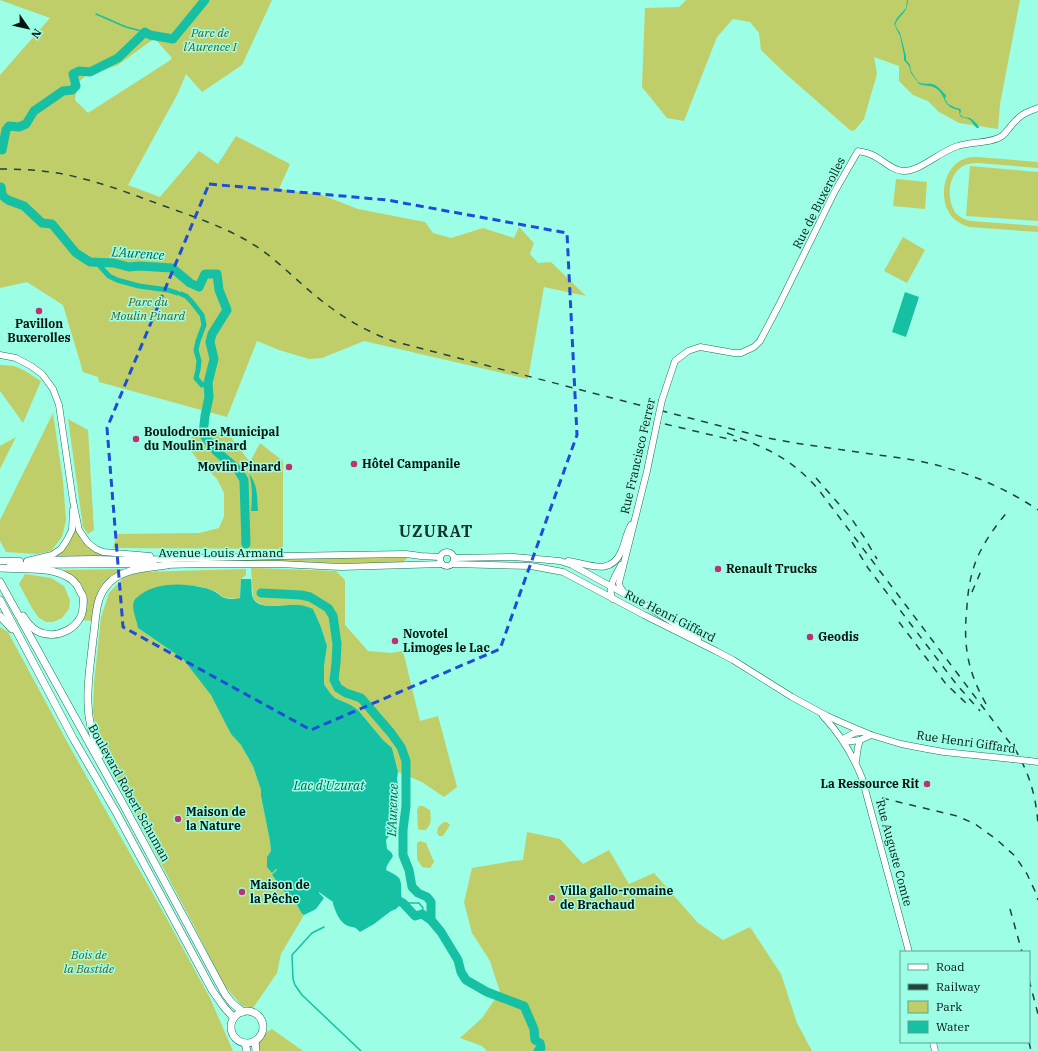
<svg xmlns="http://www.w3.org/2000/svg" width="1038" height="1051" font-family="'IBM Plex Serif',serif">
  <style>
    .green { fill: #bfce68; fill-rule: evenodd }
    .water { fill: #16c0a3 }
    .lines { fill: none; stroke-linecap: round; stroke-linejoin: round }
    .stream { stroke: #16c0a3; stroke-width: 1.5 }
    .canal { stroke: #16c0a3; stroke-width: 5 }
    .river { stroke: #16c0a3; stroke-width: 9 }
    .secondary-casing { stroke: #1f6d5d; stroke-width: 7 }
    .primary-casing { stroke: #1f6d5d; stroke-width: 8 }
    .secondary { stroke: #fff; stroke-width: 6 }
    .primary { stroke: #fff; stroke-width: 7 }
    .rail { stroke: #20433a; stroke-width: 1.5; stroke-dasharray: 7 7; stroke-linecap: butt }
    .secondary-bridge-casing { stroke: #1f6d5d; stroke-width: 7; stroke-linecap: butt }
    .secondary-bridge { stroke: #fff; stroke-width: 6 }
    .marked { fill: none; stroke: #1d4ed8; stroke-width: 3; stroke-dasharray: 8 5; stroke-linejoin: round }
    .poi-dot { fill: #ba3272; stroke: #9cfee5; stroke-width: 1.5 }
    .labels { text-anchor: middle; stroke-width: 3; stroke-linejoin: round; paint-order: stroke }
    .park-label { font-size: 12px; font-style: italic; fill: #525922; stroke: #9cfee5 }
    .street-label { font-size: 12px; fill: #021510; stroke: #9cfee5 }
    .poi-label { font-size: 12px; font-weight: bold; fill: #021510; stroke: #9cfee5; text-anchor: start }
    .water-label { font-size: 13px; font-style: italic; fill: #055d4d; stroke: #9cfee5 }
    .district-label { font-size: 16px; font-weight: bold; letter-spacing: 1px; fill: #14332c; stroke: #9cfee5 }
  </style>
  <rect width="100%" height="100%" fill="#9cfee5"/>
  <g class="green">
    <path d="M0 0H272L242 65 202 92 186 74 178 93 128 185 160 197 199 151 218 164 236 136 290 164 279 189 322 195 358 209 425 222 433 233 451 238 483 228 514 238 519 227 534 243 530 254 538 263 551 262 586 296 544 287 528 379 364 341 322 358 309 359 279 350 257 341 227 417 99 382 98 377 83 372 63 305 27 282 0 288V75L50 18ZM155 39 172 58 169 61 88 113 75 100 78 82 86 76 118 65 148 43Z"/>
    <polygon points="686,0 1020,0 1000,104 998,129 959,123 939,112 928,101 913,95 899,81 899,66 874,57 877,74 864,119 855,130 851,131 787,75 761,50 759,33 750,22 733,19 717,37 684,121 667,118 642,87 645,8 679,7"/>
    <path d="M977 157 1038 162V168L978 163C971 163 963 164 958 170 948 180 947 200 955 212 959 217 965 220 971 221L1038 226V232L969 227C963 225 957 222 953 218 937 201 943 167 964 159 968 157 973 157 977 157Z"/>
    <polygon points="970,166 1038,172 1038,221 966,216"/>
    <polygon points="896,179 927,182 925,209 893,206"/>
    <polygon points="903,237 925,250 907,283 884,271"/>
    <polygon points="0,365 14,366 25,371 41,381 23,423 0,391"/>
    <polygon points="53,413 63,481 66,520 62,537 51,551 37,554 6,552 0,541 0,520"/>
    <polygon points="68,419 88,430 94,530 88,534 83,527"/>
    <polygon points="227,432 250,462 260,443 283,461 283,549 113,548 117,534 199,533 219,528 224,516 224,493 217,479 198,460 186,445 193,435"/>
    <polygon points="16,437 0,469 0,446"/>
    <path d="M75 525C77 529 79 535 81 540 90 551 102 554 115 556L53 557Z"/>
    <polygon points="410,556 405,560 402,564 278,562 43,563"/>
    <path d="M251 568 336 571 345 580V625L368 651 391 653 403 651 420 721 438 716 457 787 444 797 422 782 398 772 392 748 383 740 358 710 351 705 335 698 330 693 324 684V666L327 646 321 627 313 609C308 608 303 605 298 605 285 603 260 612 253 597Z"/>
    <polygon points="128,569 110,581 93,621 82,620 86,610 86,598 83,588 78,581 61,570"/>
    <polygon points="246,569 246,575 241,579 240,599 236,599 222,597 217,592 202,587 188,585 164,586 138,628 183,659 212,695 231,734 241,745 253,766 261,790 261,796 270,841 271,851 267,857 277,870 272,876 283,890 296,903 302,914 304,915 281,954 277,973 253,1008 242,1006 224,985 193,924 106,760 99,743 93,712 94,683 101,617 109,593 123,578 140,572"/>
    <polygon points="25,574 51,578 64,586 70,600 69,609 62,618 53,622 46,622 39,618 32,608 19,584"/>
    <polygon points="0,627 8,632 71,749 161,908 210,998 233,1051 0,1051"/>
    <path d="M419 806H423L430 810C431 819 432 823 426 830H421L418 829 417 810Z"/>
    <polygon points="444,822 447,822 450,825 443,836 439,836 437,833 438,827"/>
    <polygon points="527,832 560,839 583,864 609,850 629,884 654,873 698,923 723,940 750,927 781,974 797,1023 812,1051 487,1051 482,1046 460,1038 482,1018 500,992 490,961 472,933 464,902 472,868 513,861 523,860"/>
    <polygon points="420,841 426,843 434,862 430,868 422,867 417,859 417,843"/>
    <polygon points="272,1029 303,1051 260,1051 256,1038"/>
  </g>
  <g class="water">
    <path d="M907 0H908C907 15 900 13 895 25L900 33 906 56V60L910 65 911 71 918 82C924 85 927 83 932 84 938 85 942 92 946 95L945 99 948 104 956 108H957L960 109 961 111 960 114C962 118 966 117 970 118 973 120 979 125 979 128H977C974 126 972 121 970 120 964 115 960 122 959 110 942 107 947 97 937 89 930 84 926 87 919 84L911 73 909 66 904 60V55L900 36 894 24 897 18 906 8Z"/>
    <polygon points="905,292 919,297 906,337 892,332"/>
    <path d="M249 474C258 484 257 498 258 511H251C252 499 253 486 249 474Z"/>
    <path d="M241 579H251C252 585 251 593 253 598 259 612 287 603 298 605 303 605 308 607 313 609L321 627 327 646 324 666V684L330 693 335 698 351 705 358 710 383 740 392 748 398 772 397 779 399 793 397 818 395 827 386 840 387 849 391 852 393 856C391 860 386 865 386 870 390 872 395 874 398 877 403 881 400 892 402 899L400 905 396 909 391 911 374 924 360 932C354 926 355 928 348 926 339 922 336 912 333 904V902L319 892V893L324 898 316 909 304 915 302 914 296 903 283 890 272 875 277 870 276 869 272 873 267 867V857L271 851 270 841 261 796V790L253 766 241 745 231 734 211 695 183 659 138 628C137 620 131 609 134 601 135 598 138 597 140 595 156 583 182 583 200 587 203 587 215 591 217 593 219 594 220 596 222 597 226 599 235 600 240 598Z"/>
  </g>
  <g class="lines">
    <g class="stream">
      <polyline points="96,14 126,27 145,32"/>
      <polyline points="403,903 419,903 423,908 422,914"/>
      <polyline points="324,927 312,933 292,955 293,979 295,985 302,995 361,1051"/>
    </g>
    <g class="canal">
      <polyline points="97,263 109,276 117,280 139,286 168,290 177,293"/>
      <polyline points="181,294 186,296 191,301 202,315 204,325 198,341 196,350 199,361 198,370 196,378 202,385 208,383"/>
    </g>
    <g class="river">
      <polyline points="2,150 6,130 9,126 19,127 26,124 34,111 63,91 72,90 76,86 73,74 79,71 90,72 118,58 145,32 150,35 173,39 205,0"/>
      <polyline points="1,187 2,194 4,197 8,200 24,206 42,223 52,224 76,253 90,262 114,263 129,267 139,266 172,268 177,272 190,283 199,287 205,274 217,274 219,290 227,310 212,334 210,342 214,359 208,383 209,397 205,416 203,434 216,451 238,470 244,480 246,544"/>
      <polyline points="261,593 301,595 310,597 328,608 333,616 337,644 336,663 334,680 338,688 346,693 361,698 391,733 401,747 406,761 406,806 403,830 403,855 409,870 412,887 418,893 427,897 431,902 431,920 441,932 458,960 461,972 466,980 487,992 524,1006 534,1029 535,1040 540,1043 541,1048 538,1051"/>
      <polyline points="391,897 403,903 415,916 422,914 431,920"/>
    </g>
    <g class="secondary-casing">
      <g id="secondary">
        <polyline points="0,355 16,358 31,366 42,374 53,389 59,405 73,501 79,530 88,543 96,549 103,552 150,556"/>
        <path d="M662 400 675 361 688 351 700 347 734 353H741L754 347 760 341 779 305 835 191 858 151C861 152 865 152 867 153 880 156 889 170 903 171 920 172 940 151 958 146 970 142 993 143 1002 136 1006 133 1008 129 1011 126 1020 115 1024 113 1038 108"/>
        <circle cx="447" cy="559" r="7"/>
        <polyline points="454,558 514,557 560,561 572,565 652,609 698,639"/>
        <polyline points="38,560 95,559 128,560 282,556 406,554 421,556 440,557"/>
        <polyline points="0,561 20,561"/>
        <polyline points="27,561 52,555 61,549 67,540 72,530 73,510"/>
        <path d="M568 561C587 563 610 577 621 552 625 543 626 534 631 525"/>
        <polyline points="452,564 531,566 563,572 644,615 716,651 733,660 792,697 827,716 845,724 871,735 901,744 927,749 944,752 1012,759"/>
        <polyline points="10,565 154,564"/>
        <polyline points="164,565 204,564 279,564 341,567 442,564"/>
        <polyline points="624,593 620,587 619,583 647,471 657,423"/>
        <path d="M613 599C606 589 616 575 621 565"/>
        <path d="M823 716C841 735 852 753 862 778L909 952"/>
        <polyline points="843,739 854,733 862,732"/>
        <polyline points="845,742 860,740 871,735"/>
        <polyline points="856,761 858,747 860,740"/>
        <polyline points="1030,761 1038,762"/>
        <polyline points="933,1042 935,1051"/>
      </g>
    </g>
    <g class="primary-casing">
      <g id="primary">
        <path d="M0 568C18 569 48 567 64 575 71 578 76 582 79 589 80 592 83 595 83 597 84 600 83 604 83 607 82 628 56 641 37 631 32 628 26 621 23 616"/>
        <polyline points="0,582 124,806 225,994 232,1003 243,1012"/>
        <polyline points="0,600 73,738 116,812 212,990 224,1007 234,1018"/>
        <polyline points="0,616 12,629"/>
        <path d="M100 755C93 738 88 721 88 703 87 682 91 660 93 639 95 627 95 615 98 603 100 595 104 588 110 582 125 568 148 568 167 565"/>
        <circle cx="247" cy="1027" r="16"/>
        <polyline points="255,1041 256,1051"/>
        <polyline points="245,1043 247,1051"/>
      </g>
    </g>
    <use href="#secondary" class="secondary"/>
    <use href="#primary" class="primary"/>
    <g class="rail">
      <path d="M0 169C28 169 56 171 84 179 112 186 139 197 167 207 200 219 234 230 263 251 286 268 306 290 330 307 350 322 372 334 396 342L763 437C801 445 840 449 878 455 901 458 925 461 947 468 979 477 1010 491 1038 510"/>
      <polyline points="665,424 737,441"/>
      <path d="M727 433C766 448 790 457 818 489L1016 751C1030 775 1036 797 1038 824"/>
      <polyline points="816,478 851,518 864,537 877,559"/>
      <polyline points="852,542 868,568 957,685 980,711"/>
      <polyline points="972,592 981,571"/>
      <polyline points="899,622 946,684 966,703"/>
      <path d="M986 704C967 670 963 645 967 606 968 589 971 572 978 556 986 539 997 524 1009 510"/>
      <polyline points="882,798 957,816 975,824 996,839 1015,856 1027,874 1035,891 1038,900"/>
      <polyline points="1010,909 1022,952"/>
      <polyline points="1029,980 1038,1014"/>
      <polyline points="1029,1042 1031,1051"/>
    </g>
    <g class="secondary-bridge-casing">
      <g id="secondary-bridge">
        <polyline points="657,423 662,400"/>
        <polyline points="1012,759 1030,761"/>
      </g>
    </g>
    <use href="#secondary-bridge" class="secondary-bridge"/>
  </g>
  <path class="marked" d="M209 184 387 200 567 233 577 435 500 649 311 730 123 627 107 428Z"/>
  <g class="poi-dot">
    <circle cx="39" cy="311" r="4"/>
    <circle cx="136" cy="439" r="4"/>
    <circle cx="354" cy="464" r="4"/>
    <circle cx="289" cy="467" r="4"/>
    <circle cx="718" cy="569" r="4"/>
    <circle cx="810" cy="637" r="4"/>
    <circle cx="395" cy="641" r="4"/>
    <circle cx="927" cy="784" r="4"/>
    <circle cx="178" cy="819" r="4"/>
    <circle cx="242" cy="892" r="4"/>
    <circle cx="552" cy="898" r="4"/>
  </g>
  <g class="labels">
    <g class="park-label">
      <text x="210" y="37">Parc de<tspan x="210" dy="14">l'Aurence I</tspan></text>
      <text x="148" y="306">Parc du<tspan x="148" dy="14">Moulin Pinard</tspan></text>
      <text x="89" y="959">Bois de<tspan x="89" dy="14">la Bastide</tspan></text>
    </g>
    <g class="street-label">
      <text transform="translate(819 203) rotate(-63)" y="4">Rue de Buxerolles</text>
      <text transform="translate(638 456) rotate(-77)" y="4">Rue Francisco Ferrer</text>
      <text x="221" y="557">Avenue Louis Armand</text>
      <text transform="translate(670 616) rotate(27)" y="4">Rue Henri Giffard</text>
      <text transform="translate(966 742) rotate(8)" y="4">Rue Henri Giffard</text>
      <text transform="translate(129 793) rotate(61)" y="4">Boulevard Robert Schuman</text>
      <text transform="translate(894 853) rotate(75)" y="4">Rue Auguste Comte</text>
    </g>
    <g class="poi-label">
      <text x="39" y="328" text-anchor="middle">Pavillon<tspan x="39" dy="14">Buxerolles</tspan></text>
      <text x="144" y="436">Boulodrome Municipal<tspan x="144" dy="14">du Moulin Pinard</tspan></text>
      <text x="362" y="468">Hôtel Campanile</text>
      <text x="281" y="471" text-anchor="end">Movlin Pinard</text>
      <text x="726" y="573">Renault Trucks</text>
      <text x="403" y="638">Novotel<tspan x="403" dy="14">Limoges le Lac</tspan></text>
      <text x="818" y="641">Geodis</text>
      <text x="919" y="788" text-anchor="end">La Ressource Rit</text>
      <text x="186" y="816">Maison de<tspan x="186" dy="14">la Nature</tspan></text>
      <text x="250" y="889">Maison de<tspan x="250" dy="14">la Pêche</tspan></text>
      <text x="560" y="895">Villa gallo-romaine<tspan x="560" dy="14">de Brachaud</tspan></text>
    </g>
    <g class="water-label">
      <text transform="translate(138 253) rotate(4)" y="5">L'Aurence</text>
      <text x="329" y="790">Lac d'Uzurat</text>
      <text transform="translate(392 810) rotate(-88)" y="5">L'Aurence</text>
    </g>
    <g class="district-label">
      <text x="436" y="537">UZURAT</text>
    </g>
  </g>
  <rect x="900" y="951" width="130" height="92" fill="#9cfee5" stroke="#5ea190"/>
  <rect x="908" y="964" width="20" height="6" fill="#ffffff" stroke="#5ea190"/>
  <text x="936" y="971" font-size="12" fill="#021510">Road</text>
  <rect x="908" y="984" width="20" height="6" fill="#20433a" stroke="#5ea190"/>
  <text x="936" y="991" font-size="12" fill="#021510">Railway</text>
  <rect x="908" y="1001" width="20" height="12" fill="#bfce68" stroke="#5ea190"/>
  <text x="936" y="1011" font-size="12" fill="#021510">Park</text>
  <rect x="908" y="1021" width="20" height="12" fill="#16c0a3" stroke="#5ea190"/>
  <text x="936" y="1031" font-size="12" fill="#021510">Water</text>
  <g transform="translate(28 28) rotate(124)" stroke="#9cfee5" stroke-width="3" paint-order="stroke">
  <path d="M0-3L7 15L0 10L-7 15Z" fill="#021510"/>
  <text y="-6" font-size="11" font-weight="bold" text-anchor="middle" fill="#021510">N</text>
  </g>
</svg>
